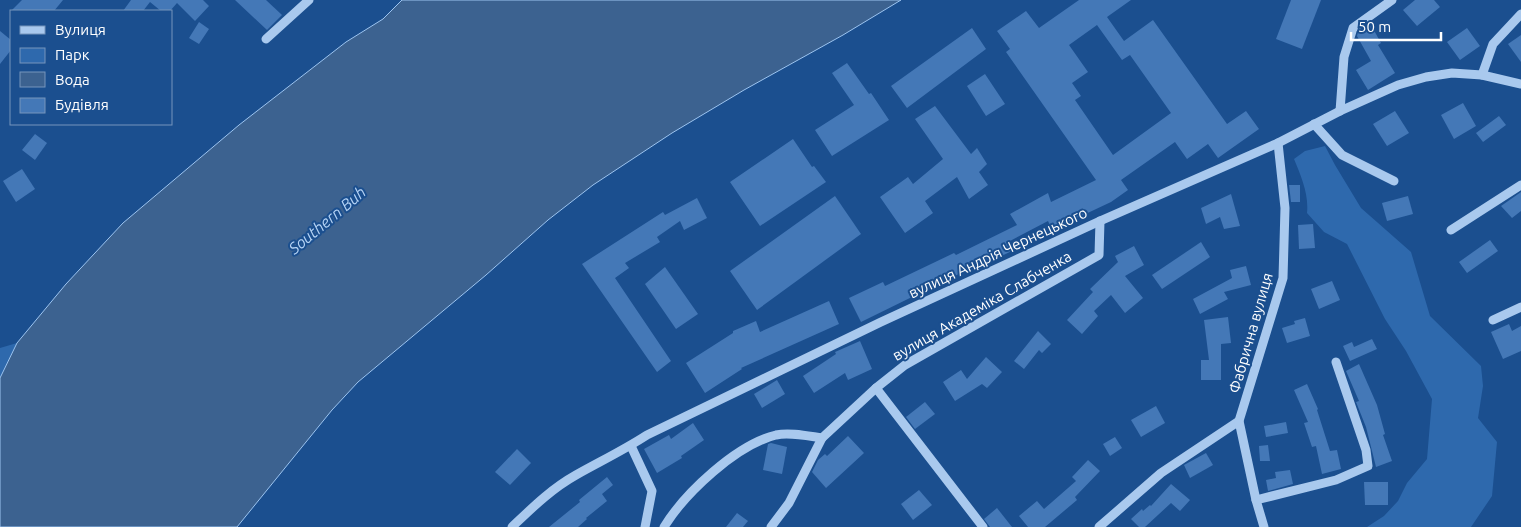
<svg xmlns="http://www.w3.org/2000/svg" width="1521" height="527" font-family="Ubuntu,sans-serif">
  <style>
    .green { fill: #2e69ad }
    .water { fill: #3c6290; stroke: #9cc4f0 }
    .building { fill: #4478b7; fill-rule: evenodd }
    .lines { fill: none; stroke-linecap: round; stroke-linejoin: round }
    .minor { stroke: #a9c9ee; stroke-width: 9 }
    .labels { text-anchor: middle; stroke-width: 4; stroke-linejoin: round; paint-order: stroke }
    .street-label { font-size: 15px; fill: #fff; stroke: #1b4f8f }
    .water-label { font-size: 16px; font-style: italic; fill: #b5d3f5; stroke: #1b4f8f }
  </style>
  <rect width="100%" height="100%" fill="#1b4f8f"/>
  <g class="green">
    <path d="M1325 146 1335 165 1361 208 1411 252 1430 316 1481 366 1483 386 1478 418 1497 442 1492 496 1471 527H1367L1384 516 1398 501 1407 483 1427 459 1432 399 1406 351 1385 319 1347 244 1324 232 1307 213C1309 194 1301 176 1294 159L1305 151Z"/>
    <polygon points="17,343 0,378 0,348"/>
  </g>
  <polygon class="water" points="402,0 901,0 843,35 744,90 672,133 593,185 548,220 486,275 358,382 332,410 237,527 0,527 0,378 17,343 66,284 123,223 239,125 346,42 383,19"/>
  <g class="building">
    <polygon points="22,0 63,0 54,11 11,11"/>
    <polygon points="131,0 203,0 209,6 195,21 177,3 170,11 161,11 150,2 143,11 123,11"/>
    <polygon points="235,0 266,0 282,15 267,30"/>
    <path d="M1079 0H1131L1107 17 1124 41 1153 20 1227 124 1246 111 1259 129 1218 158 1208 144 1187 159 1175 142 1121 180 1128 190 1111 202 1060 226 1061 229 1053 232 1048 221 1010 241 1014 250 972 270 971 268 861 322 849 298 883 282 885 286 954 253 956 255 1017 225 1010 214 1048 193 1051 202 1096 180 1006 52 1010 49 997 31 1026 11 1039 28ZM1097 25 1122 60 1130 55 1171 113 1113 155 1075 100 1081 96 1072 83 1088 72 1069 45Z"/>
    <polygon points="1291,0 1321,0 1302,49 1276,39"/>
    <polygon points="1415,0 1434,0 1440,7 1417,26 1403,10"/>
    <polygon points="199,22 209,29 199,44 189,38"/>
    <polygon points="1371,25 1381,43 1378,45 1395,73 1368,90 1356,70 1371,61 1357,36 1358,32"/>
    <polygon points="972,28 986,49 907,108 891,86"/>
    <polygon points="1467,28 1480,46 1460,60 1447,42"/>
    <polygon points="0,31 11,40 11,50 0,64"/>
    <polygon points="1521,35 1521,62 1508,44"/>
    <polygon points="847,63 869,94 871,93 889,120 832,156 815,130 854,105 832,73"/>
    <polygon points="985,74 1005,104 986,116 967,86"/>
    <polygon points="1463,103 1476,126 1454,139 1441,115"/>
    <polygon points="935,106 971,154 977,148 987,164 979,172 988,185 969,199 957,177 925,201 933,213 905,233 880,197 908,177 913,184 943,159 915,119"/>
    <polygon points="1395,111 1409,133 1387,146 1373,124"/>
    <polygon points="1499,116 1506,125 1483,142 1476,133"/>
    <polygon points="35,134 47,143 35,160 22,150"/>
    <polygon points="793,139 812,167 814,166 826,182 760,226 730,182"/>
    <polygon points="22,169 35,189 16,202 3,181"/>
    <polygon points="1289,185 1300,185 1300,202 1291,202"/>
    <polygon points="1521,192 1521,211 1512,218 1501,206"/>
    <polygon points="1231,194 1240,226 1224,229 1220,217 1206,224 1201,208"/>
    <polygon points="835,196 861,234 757,310 730,271"/>
    <polygon points="1408,196 1413,214 1387,221 1382,203"/>
    <polygon points="697,198 707,218 684,230 680,221 657,237 660,242 625,263 629,268 615,278 671,361 657,372 582,264 663,212 665,215"/>
    <polygon points="1313,224 1315,248 1299,249 1298,225"/>
    <polygon points="1490,240 1498,251 1467,273 1459,262"/>
    <polygon points="1201,242 1210,257 1162,289 1152,275"/>
    <polygon points="1134,246 1144,265 1125,276 1143,298 1125,313 1111,295 1094,311 1098,316 1082,334 1067,320 1093,292 1090,289 1118,262 1115,256"/>
    <polygon points="1246,266 1251,285 1224,292 1228,299 1200,314 1193,299 1232,278 1230,270"/>
    <polygon points="665,267 698,314 676,329 645,284"/>
    <polygon points="1332,281 1340,300 1319,309 1311,289"/>
    <polygon points="829,301 839,324 741,368 742,369 705,393 686,363 733,333 733,331 756,321 760,332"/>
    <polygon points="1228,317 1231,343 1221,344 1221,380 1201,380 1201,360 1209,360 1204,320"/>
    <polygon points="1305,318 1310,336 1287,343 1282,328 1295,324 1294,321"/>
    <polygon points="1509,324 1512,331 1521,326 1521,351 1503,359 1491,332"/>
    <polygon points="1038,331 1051,344 1042,353 1039,350 1024,369 1014,361"/>
    <polygon points="1372,339 1377,349 1350,361 1343,346 1352,342 1354,347"/>
    <polygon points="860,341 872,369 848,380 845,373 814,393 803,376 836,354 835,352"/>
    <polygon points="986,357 1002,372 987,388 982,384 955,401 943,382 961,370 967,379"/>
    <polygon points="1359,364 1377,405 1385,434 1383,435 1392,461 1376,467 1366,427 1356,402 1359,401 1346,371"/>
    <polygon points="777,380 785,394 762,408 754,394"/>
    <polygon points="1307,384 1318,409 1317,410 1330,451 1337,450 1341,469 1322,474 1316,446 1312,447 1304,423 1308,422 1294,390"/>
    <polygon points="925,402 935,414 915,429 906,417"/>
    <polygon points="1156,406 1165,423 1141,437 1131,420"/>
    <polygon points="1286,422 1288,433 1266,437 1264,426"/>
    <polygon points="693,423 704,440 681,456 682,458 657,473 644,449 669,435 671,439"/>
    <polygon points="848,436 864,453 826,488 812,472 818,460 825,454 827,456"/>
    <polygon points="1115,437 1122,448 1110,456 1103,444"/>
    <polygon points="771,443 787,447 782,474 763,470 768,444"/>
    <polygon points="1268,445 1270,461 1260,461 1259,446"/>
    <polygon points="517,449 531,463 510,485 495,472"/>
    <polygon points="1206,453 1213,465 1190,478 1184,465"/>
    <polygon points="1088,460 1100,471 1075,497 1077,500 1045,527 1028,527 1019,516 1037,501 1044,509 1076,481 1072,477"/>
    <polygon points="1290,470 1293,484 1268,491 1266,480 1276,478 1275,472"/>
    <polygon points="607,477 613,485 602,494 607,501 586,518 587,519 578,527 549,527 580,502 579,500"/>
    <polygon points="1364,482 1388,482 1388,505 1365,505"/>
    <polygon points="1171,484 1190,500 1180,511 1171,503 1145,527 1139,527 1131,519 1142,509 1143,511 1150,505 1151,506"/>
    <polygon points="919,490 932,505 913,520 901,504"/>
    <polygon points="997,508 1012,527 990,527 984,519"/>
    <polygon points="737,513 748,521 743,527 726,527"/>
  </g>
  <g class="lines">
    <g class="minor">
      <polyline points="266,39 309,0"/>
      <polyline points="1482,75 1493,44 1521,14"/>
      <polyline points="1340,111 1344,57 1353,28 1392,0"/>
      <polyline points="1314,124 1342,155 1394,181"/>
      <polyline points="1451,230 1521,185"/>
      <polyline points="1493,320 1521,307"/>
      <polyline points="876,388 983,527"/>
      <polyline points="631,446 652,491 645,527"/>
      <polyline points="1256,500 1336,480 1368,466 1366,450 1336,362"/>
      <path d="M512 527C532 508 551 489 576 475 599 462 624 450 647 435L881 322 1100 221 1278 143 1340 111 1398 85 1426 77 1452 73 1482 75 1521 84"/>
      <path d="M664 527C685 493 736 445 776 435 790 432 808 436 822 438"/>
      <polyline points="771,527 789,503 822,438 876,388 905,365 1099,255 1100,221"/>
      <polyline points="1099,527 1161,473 1239,421"/>
      <polyline points="1264,527 1256,500 1239,421 1283,278 1285,208 1278,143"/>
    </g>
  </g>
  <g class="labels">
    <g class="street-label">
      <text transform="translate(998 253) rotate(-25)" y="5">вулиця Андрія Чернецького</text>
      <text transform="translate(982 306) rotate(-30)" y="5">вулиця Академіка Слабченка</text>
      <text transform="translate(1251 333) rotate(-74)" y="5">Фабрична вулиця</text>
    </g>
    <g class="water-label">
      <text transform="translate(327 220) rotate(-40)" y="6">Southern Buh</text>
    </g>
  </g>
  <rect x="10" y="10" width="162" height="115" fill="#1b4f8f" stroke="#7695bc"/>
  <rect x="20" y="26" width="25" height="8" fill="#a9c9ee" stroke="#7695bc"/>
  <text x="55" y="35" font-size="15" fill="#ffffff">Вулиця</text>
  <rect x="20" y="48" width="25" height="15" fill="#2e69ad" stroke="#7695bc"/>
  <text x="55" y="60" font-size="15" fill="#ffffff">Парк</text>
  <rect x="20" y="72" width="25" height="15" fill="#3c6290" stroke="#7695bc"/>
  <text x="55" y="85" font-size="15" fill="#ffffff">Вода</text>
  <rect x="20" y="98" width="25" height="15" fill="#4478b7" stroke="#7695bc"/>
  <text x="55" y="110" font-size="15" fill="#ffffff">Будівля</text>
  <path d="M1351 32v8h90v-8" fill="none" stroke="#ffffff" stroke-width="2.5"/>
  <text x="1358" y="32" font-size="15" fill="#ffffff" stroke="#1b4f8f" stroke-width="4" paint-order="stroke">50 m</text>
</svg>
